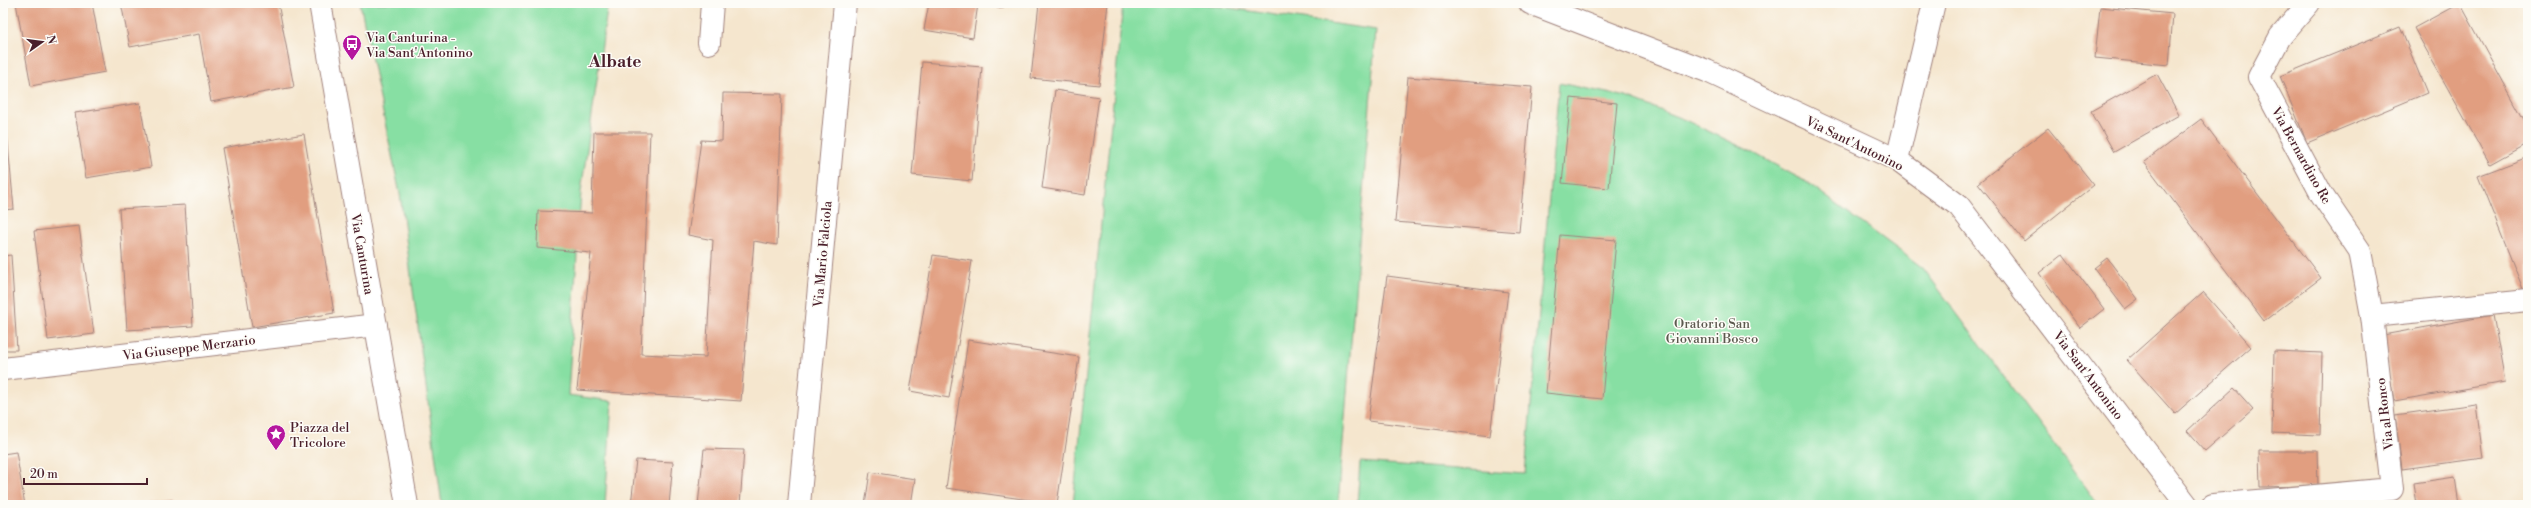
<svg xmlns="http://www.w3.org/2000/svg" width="2531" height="508" font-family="'Libre Bodoni',serif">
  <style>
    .green { fill: #87dfa3; stroke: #687f67 }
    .building { fill: #e19e80 }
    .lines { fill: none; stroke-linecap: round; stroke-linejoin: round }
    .street-casing { stroke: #a0827c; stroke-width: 24 }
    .secondary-casing { stroke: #a0827c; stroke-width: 24 }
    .street { stroke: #fff; stroke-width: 22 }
    .secondary { stroke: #fff; stroke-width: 22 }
    .labels { text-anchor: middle; stroke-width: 3; stroke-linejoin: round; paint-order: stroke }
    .poi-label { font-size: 13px; fill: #4a1f2b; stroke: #fdfcf7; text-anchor: start }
    .street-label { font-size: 13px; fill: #4a1f2b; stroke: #fdfcf7 }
    .park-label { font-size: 13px; fill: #5c594f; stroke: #fdfcf7 }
    .district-label { font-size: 17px; font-weight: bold; fill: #4a1f2b; stroke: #fdfcf7 }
  </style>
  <rect width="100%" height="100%" fill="#fdfcf7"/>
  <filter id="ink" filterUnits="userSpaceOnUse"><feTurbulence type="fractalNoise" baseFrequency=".025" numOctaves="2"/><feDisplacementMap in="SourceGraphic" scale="8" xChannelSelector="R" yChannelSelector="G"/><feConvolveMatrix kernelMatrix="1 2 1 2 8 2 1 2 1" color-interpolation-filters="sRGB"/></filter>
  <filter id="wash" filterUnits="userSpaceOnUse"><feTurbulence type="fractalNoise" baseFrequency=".012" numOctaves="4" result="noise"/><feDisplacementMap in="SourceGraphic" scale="16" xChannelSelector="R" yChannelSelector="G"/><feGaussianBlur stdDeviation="0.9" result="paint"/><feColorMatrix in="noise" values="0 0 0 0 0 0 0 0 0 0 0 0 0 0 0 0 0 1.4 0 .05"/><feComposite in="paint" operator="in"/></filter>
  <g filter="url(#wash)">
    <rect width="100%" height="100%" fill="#f5e6ce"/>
    <g class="green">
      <polygon points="360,3 608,3 581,192 568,395 612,401 605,505 442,505 400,194"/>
      <polygon points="1123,3 1196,3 1376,30 1338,505 1073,505"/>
      <polygon points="1559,83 1626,97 1685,120 1750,151 1808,183 1923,268 2099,505 1357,505 1360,462 1525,474"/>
    </g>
    <g id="blocks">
      <g class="building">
        <polygon points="3,3 5,3 6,57 3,57"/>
        <polygon points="16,3 92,3 105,72 31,86"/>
        <polygon points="121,3 278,3 294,87 211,102 199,34 130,47"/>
        <polygon points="929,3 1004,3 1003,8 978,4 973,38 924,30"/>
        <polygon points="1039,3 1108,3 1099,85 1031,78"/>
        <polygon points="2460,3 2528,127 2528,143 2490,164 2414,28"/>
        <polygon points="2100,7 2173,14 2169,65 2095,58"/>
        <polygon points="2400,27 2427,93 2307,143 2280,76"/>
        <polygon points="922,62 982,67 972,181 912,175"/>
        <polygon points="2157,74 2179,115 2114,152 2091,111"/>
        <polygon points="1408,77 1532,87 1519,232 1395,222"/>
        <polygon points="3,90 14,209 3,210"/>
        <polygon points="1055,90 1099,97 1085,195 1042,188"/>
        <polygon points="723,93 782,94 777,245 754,241 741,401 577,390 591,253 537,248 538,211 592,213 594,132 650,132 641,354 706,357 713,240 688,235 701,140 722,141"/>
        <polygon points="1571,98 1617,103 1609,188 1562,183"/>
        <polygon points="140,103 151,167 86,178 75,113"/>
        <polygon points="2201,119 2321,278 2264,321 2144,162"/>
        <polygon points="2048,128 2094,185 2024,241 1978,183"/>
        <polygon points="304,134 334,313 252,327 222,148"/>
        <polygon points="2528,157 2528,292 2525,294 2478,176"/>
        <polygon points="185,205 193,326 127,330 119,209"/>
        <polygon points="79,226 94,334 48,340 34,231"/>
        <polygon points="1560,235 1616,240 1602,399 1546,393"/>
        <polygon points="2063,254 2104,309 2080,328 2039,273"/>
        <polygon points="11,255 17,350 3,350 3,256"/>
        <polygon points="933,255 972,261 949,398 910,391"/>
        <polygon points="2107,258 2138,299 2125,309 2094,268"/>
        <polygon points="1387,276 1508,292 1490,436 1368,421"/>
        <polygon points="2203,292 2251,347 2175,414 2127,360"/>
        <polygon points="2493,315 2505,382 2394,401 2383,335"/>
        <polygon points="968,340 1079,357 1057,504 946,488"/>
        <polygon points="2274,351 2322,353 2320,435 2272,433"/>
        <polygon points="2234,388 2253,409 2205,451 2187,431"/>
        <polygon points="2476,404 2483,458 2402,469 2395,415"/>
        <polygon points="704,449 744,450 740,505 698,505"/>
        <polygon points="2259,451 2317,451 2318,486 2260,487"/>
        <polygon points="16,452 25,505 3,505 3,454"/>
        <polygon points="636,460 673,462 669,505 631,505"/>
        <polygon points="870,472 915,479 911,505 865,505"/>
        <polygon points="2455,477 2459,505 2417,505 2414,483"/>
        <polygon points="172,500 172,505 141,505 140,504"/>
      </g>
    </g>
  </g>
  <g filter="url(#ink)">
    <use href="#blocks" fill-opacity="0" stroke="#a0827c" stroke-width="1"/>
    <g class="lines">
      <g class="street-casing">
        <g id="street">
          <polyline points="1530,3 1707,71 1897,160 1959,206 2187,505"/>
          <polyline points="2309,3 2280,37 2259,77 2322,195 2360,251 2372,316"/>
          <polyline points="709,43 712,3"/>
          <polyline points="1897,160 1934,3"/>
          <polyline points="3,369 376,325"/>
          <polyline points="799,505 845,3"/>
          <polyline points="2213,505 2392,489 2372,316 2528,300"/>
        </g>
      </g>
      <g class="secondary-casing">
        <polyline id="secondary" points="320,3 407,505"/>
      </g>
      <use href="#street" class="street"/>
      <use href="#secondary" class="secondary"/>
    </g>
  </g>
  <defs>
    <g id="bus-pin" transform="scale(1)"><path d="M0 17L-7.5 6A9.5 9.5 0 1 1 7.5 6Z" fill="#b5179e" stroke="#fdfcf7"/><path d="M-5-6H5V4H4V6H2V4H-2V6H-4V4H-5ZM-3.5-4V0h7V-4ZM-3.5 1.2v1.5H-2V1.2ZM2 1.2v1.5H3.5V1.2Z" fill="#fff"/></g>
    <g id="sight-pin" transform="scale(1)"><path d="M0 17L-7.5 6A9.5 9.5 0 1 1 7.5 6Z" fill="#b5179e" stroke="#fdfcf7"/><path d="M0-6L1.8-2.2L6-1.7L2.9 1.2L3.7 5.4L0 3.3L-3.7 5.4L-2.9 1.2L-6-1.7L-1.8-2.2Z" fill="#fff"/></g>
  </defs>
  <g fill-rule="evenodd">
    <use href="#bus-pin" x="352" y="44"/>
    <use href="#sight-pin" x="276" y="434"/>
  </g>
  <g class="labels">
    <g class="poi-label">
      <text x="366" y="42">Via Canturina -<tspan x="366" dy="15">Via Sant'Antonino</tspan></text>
      <text x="290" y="432">Piazza del<tspan x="290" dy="15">Tricolore</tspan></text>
    </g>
    <g class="street-label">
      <text transform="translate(1855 143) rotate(26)" y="5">Via Sant'Antonino</text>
      <text transform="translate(2302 155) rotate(61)" y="5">Via Bernardino Re</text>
      <text transform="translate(363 254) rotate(80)" y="5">Via Canturina</text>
      <text transform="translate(822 254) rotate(-85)" y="5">Via Mario Falciola</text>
      <text transform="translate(189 347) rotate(-7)" y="5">Via Giuseppe Merzario</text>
      <text transform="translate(2089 375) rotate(53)" y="5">Via Sant'Antonino</text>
      <text transform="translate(2384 414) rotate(-97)" y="5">Via al Ronco</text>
    </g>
    <g class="park-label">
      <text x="1712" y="328">Oratorio San<tspan x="1712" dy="15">Giovanni Bosco</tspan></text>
    </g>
    <g class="district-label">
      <text x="615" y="67">Albate</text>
    </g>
  </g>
  <rect width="2531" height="508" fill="none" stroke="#fdfcf7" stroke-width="16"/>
  <g transform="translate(42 42) rotate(76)" stroke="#fdfcf7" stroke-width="3" paint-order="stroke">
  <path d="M0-3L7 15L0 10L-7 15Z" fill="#4a1f2b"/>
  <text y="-6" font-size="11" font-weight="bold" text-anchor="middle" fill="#4a1f2b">N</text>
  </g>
  <path d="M24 478v6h123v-6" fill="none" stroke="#4a1f2b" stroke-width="2"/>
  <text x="30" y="478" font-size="12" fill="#4a1f2b" stroke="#fdfcf7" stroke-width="3" paint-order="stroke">20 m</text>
</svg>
